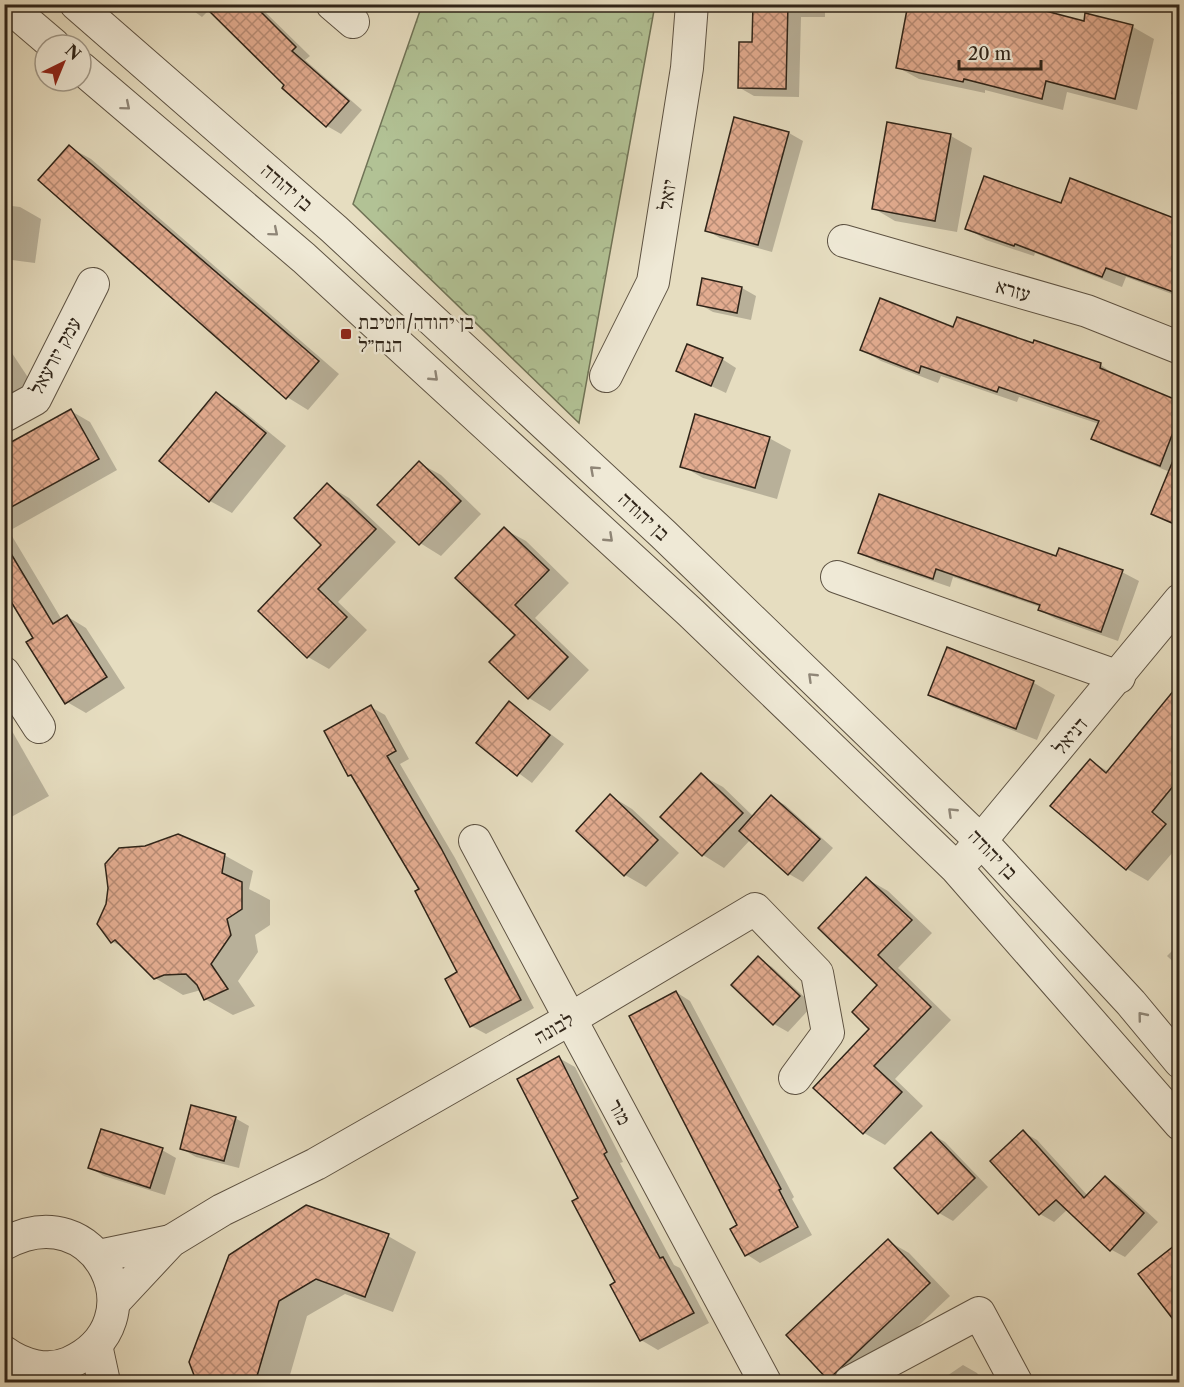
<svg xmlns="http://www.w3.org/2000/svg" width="1184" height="1387" font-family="'Libre Caslon Text','Frank Ruhl Libre',serif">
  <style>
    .forest { fill: url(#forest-crowns); stroke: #707356; stroke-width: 1.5 }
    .shadow { fill: #0003 }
    .building { fill: url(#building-cross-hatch); stroke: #2f2418; stroke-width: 1.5 }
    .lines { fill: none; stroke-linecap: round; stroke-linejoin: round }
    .minor-casing { stroke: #5d5242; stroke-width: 34 }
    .minor { stroke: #efe9d6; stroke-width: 32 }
    .oneway { stroke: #8f8677 }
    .poi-dot { fill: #8f2418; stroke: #efe9d6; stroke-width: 2 }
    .labels { text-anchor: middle; stroke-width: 5; stroke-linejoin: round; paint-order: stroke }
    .street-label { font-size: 20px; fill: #2f2418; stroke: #efe9d6 }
    .poi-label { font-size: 20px; fill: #2f2418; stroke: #efe9d6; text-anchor: start }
  </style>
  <defs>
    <pattern id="forest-crowns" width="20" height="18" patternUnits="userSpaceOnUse" patternTransform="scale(1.5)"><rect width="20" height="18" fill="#b2c295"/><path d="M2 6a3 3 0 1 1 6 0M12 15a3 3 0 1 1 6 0" fill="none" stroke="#919d79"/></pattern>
    <pattern id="building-cross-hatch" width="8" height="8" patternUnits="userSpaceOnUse" patternTransform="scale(1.5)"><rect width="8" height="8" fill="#e3ac90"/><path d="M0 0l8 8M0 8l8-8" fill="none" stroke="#b88c75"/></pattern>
  </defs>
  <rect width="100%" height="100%" fill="#e6ddc0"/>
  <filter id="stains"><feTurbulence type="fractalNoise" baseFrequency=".00333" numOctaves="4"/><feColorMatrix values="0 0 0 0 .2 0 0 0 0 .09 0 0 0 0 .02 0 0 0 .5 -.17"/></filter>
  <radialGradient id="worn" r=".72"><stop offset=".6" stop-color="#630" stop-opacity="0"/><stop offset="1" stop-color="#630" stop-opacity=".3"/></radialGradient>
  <polygon class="forest" points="422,5 655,5 579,423 353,204"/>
  <g class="shadow">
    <polygon points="184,4 254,4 263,10 310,56 305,60 362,110 341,134 327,126 209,10 202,17"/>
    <polygon points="754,4 825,4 825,17 801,17 799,97 754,96 740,88 753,44"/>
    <polygon points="1087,15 1133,27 1154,39 1137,110 1067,92 1063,110 985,90 985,93 919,79 897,67 1085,22"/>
    <polygon points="1180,62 1180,99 1171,94"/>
    <polygon points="789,133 803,141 772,252 720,238 706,230"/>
    <polygon points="951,136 972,148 957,232 895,221 873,208"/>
    <polygon points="69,147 91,159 339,374 308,410 287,397"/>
    <polygon points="1071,180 1180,221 1180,297 1126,277 1122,287 1035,253 1034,256 986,240 967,228 1062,205"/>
    <polygon points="4,205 20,207 41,219 35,263 4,259"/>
    <polygon points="742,288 756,296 751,320 713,312 699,304"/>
    <polygon points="954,329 1101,365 1119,378 1180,402 1180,528 1153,513 1170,472 1113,449 1093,438 1099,424 1019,397 1017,402 941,376 938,383 881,361 862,350"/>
    <polygon points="4,341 31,382 4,398"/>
    <polygon points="722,359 736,368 726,393 677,370"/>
    <polygon points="216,394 237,406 286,446 232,513 210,501 161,460"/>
    <polygon points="71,411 90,422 117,470 9,531 62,620 68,617 86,628 125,688 86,713 67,702 35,638 4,587 4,446"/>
    <polygon points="769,438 791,450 777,499 703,478 682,466"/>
    <polygon points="419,463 441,475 481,514 441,556 420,543"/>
    <polygon points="327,485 349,498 396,542 338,602 367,630 329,669 308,657 323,545"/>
    <polygon points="504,529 526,541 569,583 535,618 589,670 550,711 529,698 491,662 517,635"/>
    <polygon points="860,553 1122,572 1139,581 1118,641 1056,619 1039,610 1040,607 953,577 950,587 877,562"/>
    <polygon points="947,649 1034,683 1055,695 1037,740 951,706 930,694"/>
    <polygon points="1177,689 1180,817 1173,825 1180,831 1180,844 1148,881 1127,869 1091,761 1109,772"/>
    <polygon points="509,703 564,744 532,783 478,743"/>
    <polygon points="371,707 385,715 409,759 400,764 455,858 534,1008 486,1034 471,1026 459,973 421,890 353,777 350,775"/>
    <polygon points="4,717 49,796 4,821"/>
    <polygon points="701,775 723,787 754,817 771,797 785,805 833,848 803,882 789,874 751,839 724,868 703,855"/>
    <polygon points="611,796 632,809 679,853 646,887 625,875 578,830"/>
    <polygon points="224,855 253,871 249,889 270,900 270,925 255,935 258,952 238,981 255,1006 233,1015 205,999 201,990 183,995 155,978 128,950 113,942"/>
    <polygon points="867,879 888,891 932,933 898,968 951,1020 895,1079 923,1106 885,1145 864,1133 816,1088 871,1029 880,985"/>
    <polygon points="1180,943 1180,968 1167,956"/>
    <polygon points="758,958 772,967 813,1005 788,1032 774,1024"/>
    <polygon points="676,992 690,1001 794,1197 792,1199 812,1235 760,1263 746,1254"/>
    <polygon points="559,1058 575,1067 623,1162 620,1163 674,1265 680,1268 709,1323 658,1350 641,1340 580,1199"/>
    <polygon points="235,1118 249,1126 239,1168 196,1157 182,1149"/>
    <polygon points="1023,1132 1037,1140 1088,1196 1105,1177 1119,1186 1158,1222 1125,1257 1110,1249 1068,1209 1054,1222 1040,1214"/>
    <polygon points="931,1134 945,1142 988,1187 953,1221 939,1213"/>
    <polygon points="162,1150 176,1158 165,1195 104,1176 90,1168"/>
    <polygon points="388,1236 416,1252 393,1312 345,1294 307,1316 288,1382 199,1382 230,1256"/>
    <polygon points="888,1241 909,1253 950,1296 859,1382 836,1382 829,1378"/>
    <polygon points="1171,1250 1180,1255 1180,1325 1140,1275"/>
    <polygon points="963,1365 977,1373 984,1382 938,1382"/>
  </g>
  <g class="building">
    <polygon points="202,4 253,4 296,47 292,51 349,101 326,127 282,88 284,85"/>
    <polygon points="753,4 788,4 786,89 738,88 739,42 752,42"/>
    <polygon points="908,4 1019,4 1084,21 1085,13 1133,25 1115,99 1046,81 1042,99 964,79 963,82 896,68"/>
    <polygon points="734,117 789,132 758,245 705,231"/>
    <polygon points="887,122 951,134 935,221 872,209"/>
    <polygon points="69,145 319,361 286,399 38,180"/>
    <polygon points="984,176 1061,203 1070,178 1179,220 1179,294 1106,268 1102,277 1015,244 1014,246 965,229"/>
    <polygon points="702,278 742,287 737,313 697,305"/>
    <polygon points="880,298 953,327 957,317 1033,343 1034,340 1101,363 1100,368 1179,401 1179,417 1160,466 1091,439 1099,421 999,387 997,392 921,366 919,373 860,350"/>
    <polygon points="687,344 723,358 711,386 676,371"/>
    <polygon points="216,392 266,433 209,502 159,461"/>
    <polygon points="71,409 99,459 4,511 4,446"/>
    <polygon points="695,414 770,437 755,488 680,467"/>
    <polygon points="1179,446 1179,526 1151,514"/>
    <polygon points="419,461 461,501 419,545 377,505"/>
    <polygon points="327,483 376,529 318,589 347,617 307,658 258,611 321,545 294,518"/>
    <polygon points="879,494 1056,556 1059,548 1123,570 1101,632 1038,610 1040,605 936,569 933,579 858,553"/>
    <polygon points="504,527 549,570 515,605 568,657 528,699 489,662 515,635 455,578"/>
    <polygon points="4,542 53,624 67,615 107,677 65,704 26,642 33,638 4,590"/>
    <polygon points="947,647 1034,681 1016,729 928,695"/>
    <polygon points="1179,684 1179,779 1152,812 1166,824 1126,870 1050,806 1090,759 1106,773"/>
    <polygon points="509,701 550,735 517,776 476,743"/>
    <polygon points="371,705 396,751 387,756 441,848 521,1000 470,1027 445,979 457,972 415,891 419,889 351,775 348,776 324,731"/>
    <polygon points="701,773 743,813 702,856 660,817"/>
    <polygon points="610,794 658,840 624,876 576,831"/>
    <polygon points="771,795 820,839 788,875 739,831"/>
    <polygon points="178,834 225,854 222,873 242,882 242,909 227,919 231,935 211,964 228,989 204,1000 197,985 186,974 164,975 154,979 115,940 111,943 97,924 106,904 108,888 105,864 119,848 145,846"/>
    <polygon points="866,877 912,920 878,955 931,1007 874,1066 902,1092 863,1134 813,1088 869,1029 852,1012 877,985 818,928"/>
    <polygon points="758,956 800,996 773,1025 731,985"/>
    <polygon points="676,991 781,1189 779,1190 798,1227 745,1256 730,1229 737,1225 629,1016"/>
    <polygon points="559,1056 607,1152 604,1154 660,1258 663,1257 694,1313 640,1341 610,1285 615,1282 572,1201 578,1198 517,1079"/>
    <polygon points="191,1105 236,1117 224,1161 180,1149"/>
    <polygon points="101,1129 163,1148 150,1188 88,1168"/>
    <polygon points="1023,1130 1084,1198 1105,1176 1144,1213 1110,1251 1056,1200 1039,1215 990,1161"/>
    <polygon points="931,1132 975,1178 938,1214 894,1168"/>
    <polygon points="306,1205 389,1234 365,1297 316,1279 279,1301 255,1383 197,1383 189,1362 229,1255"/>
    <polygon points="888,1239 930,1283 828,1380 786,1335"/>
    <polygon points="1179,1242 1179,1327 1138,1274"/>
  </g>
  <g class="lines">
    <g class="minor-casing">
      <g id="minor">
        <polyline points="6,4 54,45"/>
        <polyline points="76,4 334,229 663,534 982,842 1131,1003 1180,1062"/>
        <polyline points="332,4 353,22"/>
        <polyline points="81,68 304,258 691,613 956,868 1180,1124"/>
        <polyline points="844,241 1087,311 1180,348"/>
        <polyline points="606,376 653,282 687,68 692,4"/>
        <polyline points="4,416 35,399 93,284"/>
        <polyline points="837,577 1119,677"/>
        <polyline points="4,673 39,727"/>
        <polyline points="475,841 765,1382"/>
        <polyline points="968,856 1180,600"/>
        <path d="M4 1244C97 1192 160 1323 69 1363 48 1372 23 1366 4 1352"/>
        <polyline points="99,1256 171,1241"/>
        <polyline points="114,1302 171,1241 222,1210 316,1164 570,1019 755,909 817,973 828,1033 795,1078"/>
        <polyline points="96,1345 104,1382"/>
        <polyline points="850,1382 979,1313 1016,1382"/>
      </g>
    </g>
    <use href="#minor" class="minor"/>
  </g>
  <defs><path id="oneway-chevron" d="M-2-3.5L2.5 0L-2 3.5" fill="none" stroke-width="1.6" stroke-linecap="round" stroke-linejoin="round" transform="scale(1.5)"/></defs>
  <g class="oneway">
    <use href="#oneway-chevron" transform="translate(126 106) rotate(40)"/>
    <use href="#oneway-chevron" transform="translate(274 232) rotate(40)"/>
    <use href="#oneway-chevron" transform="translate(434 377) rotate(43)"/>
    <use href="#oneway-chevron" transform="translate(594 470) rotate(-138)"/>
    <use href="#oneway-chevron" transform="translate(609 538) rotate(43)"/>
    <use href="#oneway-chevron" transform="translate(812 677) rotate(-136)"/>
    <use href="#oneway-chevron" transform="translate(952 812) rotate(-136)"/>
    <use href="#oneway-chevron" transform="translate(1142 1016) rotate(-129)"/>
  </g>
  <rect class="poi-dot" x="340" y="328" width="12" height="12" rx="3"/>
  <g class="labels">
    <g class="street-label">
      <text transform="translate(287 187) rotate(41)" y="7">בן יהודה</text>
      <text transform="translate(667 195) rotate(-81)" y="7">יואל</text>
      <text transform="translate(1013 290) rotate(16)" y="7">עזרא</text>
      <text transform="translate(55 356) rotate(-61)" y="7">עמק יזרעאל</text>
      <text transform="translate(644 516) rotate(43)" y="7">בן יהודה</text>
      <text transform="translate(1070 736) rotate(-50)" y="7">דניאל</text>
      <text transform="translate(993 854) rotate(46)" y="7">בן יהודה</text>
      <text transform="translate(554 1028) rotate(-30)" y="7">לבונה</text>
      <text transform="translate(620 1112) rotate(62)" y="7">מור</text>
    </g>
    <g class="poi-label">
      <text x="358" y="329">בן יהודה/חטיבת<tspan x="358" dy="23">הנח״ל</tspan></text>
    </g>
  </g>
  <rect width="1184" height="1387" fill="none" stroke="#e6ddc0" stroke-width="24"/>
  <rect x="6" y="6" width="1172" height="1375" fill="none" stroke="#2f2418" stroke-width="3"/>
  <rect x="12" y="12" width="1160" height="1363" fill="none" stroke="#2f2418" stroke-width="1.5"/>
  <g transform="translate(63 63) rotate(43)"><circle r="28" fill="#efe9d6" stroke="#a29a8a" stroke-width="1.5"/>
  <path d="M0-4.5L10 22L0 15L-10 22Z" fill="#8f2418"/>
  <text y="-9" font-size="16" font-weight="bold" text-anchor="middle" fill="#2f2418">N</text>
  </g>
  <path d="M959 60v9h82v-9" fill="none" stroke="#2f2418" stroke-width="3"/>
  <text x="968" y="60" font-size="18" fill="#2f2418" stroke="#efe9d6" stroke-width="4.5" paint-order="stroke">20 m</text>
  <rect width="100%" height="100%" filter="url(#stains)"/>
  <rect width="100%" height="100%" fill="url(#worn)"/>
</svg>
